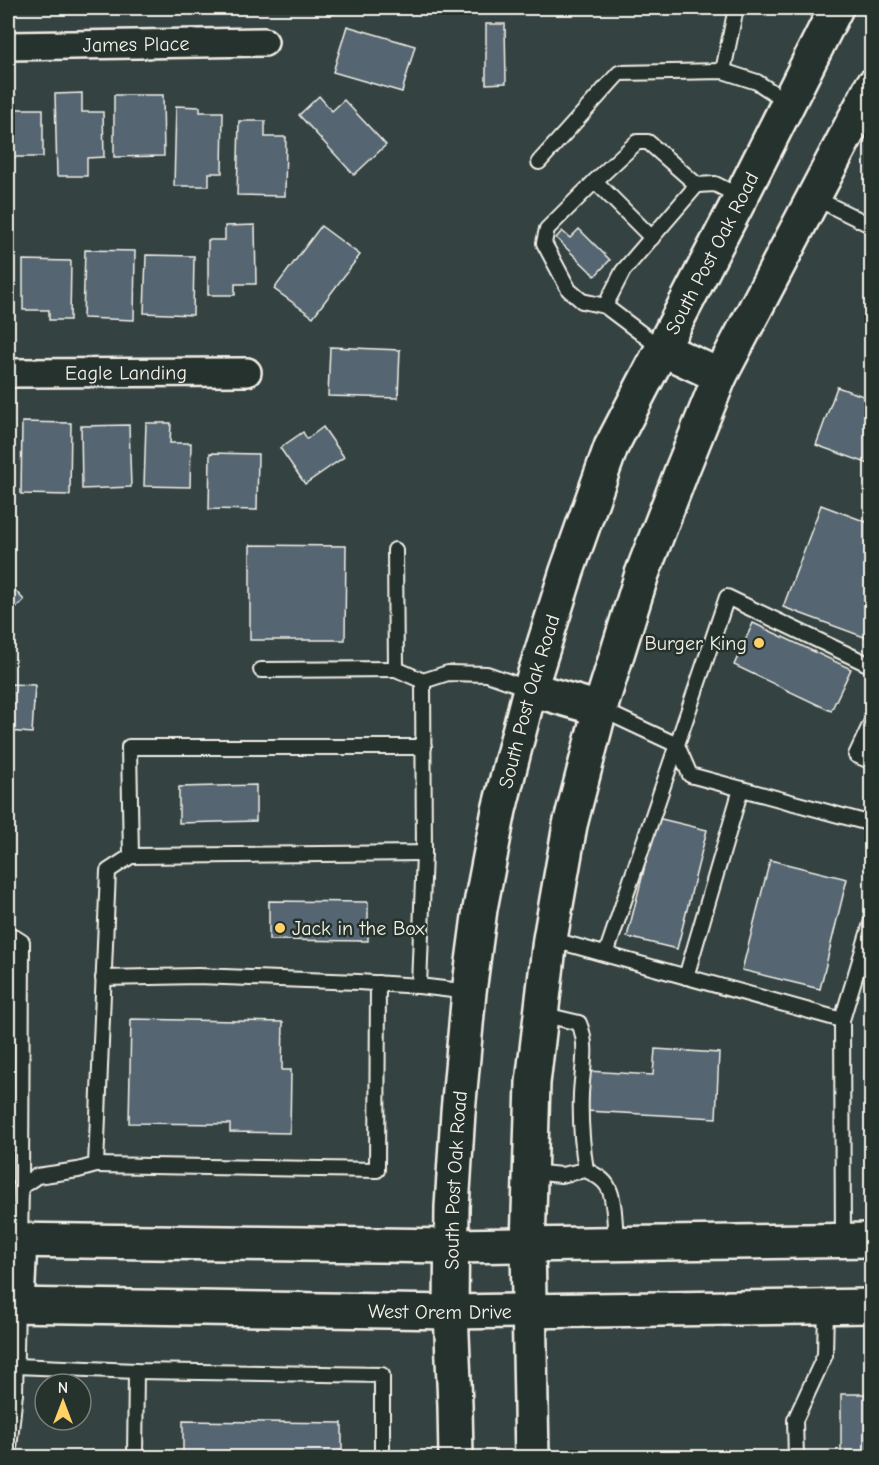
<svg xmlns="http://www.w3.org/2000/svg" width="879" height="1465" font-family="'Comic Neue',sans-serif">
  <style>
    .building { fill: #546672; stroke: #f4f1e8; stroke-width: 1.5 }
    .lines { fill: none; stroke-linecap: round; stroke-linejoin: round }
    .service-casing { stroke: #f4f1e8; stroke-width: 18 }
    .minor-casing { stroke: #f4f1e8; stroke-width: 32 }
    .secondary-casing { stroke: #f4f1e8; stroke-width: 38 }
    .service { stroke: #26332d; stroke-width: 14 }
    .minor { stroke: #26332d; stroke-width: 27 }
    .secondary { stroke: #26332d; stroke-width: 33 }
    .poi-dot { fill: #ffd166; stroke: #26332d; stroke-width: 2 }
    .labels { text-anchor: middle; stroke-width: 5; stroke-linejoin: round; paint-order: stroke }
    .street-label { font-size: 20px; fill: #f4f1e8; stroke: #26332d }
    .poi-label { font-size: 20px; fill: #f4f1e8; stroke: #26332d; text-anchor: end }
  </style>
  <rect width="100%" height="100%" fill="#344242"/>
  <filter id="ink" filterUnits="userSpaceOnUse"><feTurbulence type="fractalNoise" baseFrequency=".0167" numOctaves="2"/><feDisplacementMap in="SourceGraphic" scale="12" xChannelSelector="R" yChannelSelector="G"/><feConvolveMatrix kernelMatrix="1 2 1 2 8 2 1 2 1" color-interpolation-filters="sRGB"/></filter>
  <g filter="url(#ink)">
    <g class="building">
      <polygon points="329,8 348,8 332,14"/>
      <polygon points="486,24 505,24 506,83 486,84"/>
      <polygon points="347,26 415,46 402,92 333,72"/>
      <polygon points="82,93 82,112 103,112 104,157 87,158 87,176 57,176 55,94"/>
      <polygon points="8,94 15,94 15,109 43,109 43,157 8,157"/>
      <polygon points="114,95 163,95 164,156 114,157"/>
      <polygon points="319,96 332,111 344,100 386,145 354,175 299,115"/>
      <polygon points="176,106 200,107 200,112 223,112 222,173 209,173 209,186 174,186"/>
      <polygon points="239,121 265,121 265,137 286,137 285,196 237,195"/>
      <polygon points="255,225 256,284 235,284 235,295 208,295 208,240 225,240 225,226"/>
      <polygon points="321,226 360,255 313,317 274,289"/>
      <polygon points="579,229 610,260 595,276 556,238 562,231 570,238"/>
      <polygon points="85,250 135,251 134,320 83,318"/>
      <polygon points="8,251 11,251 10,322 8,321"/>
      <polygon points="146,255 194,256 193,315 144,313"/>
      <polygon points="23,260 71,261 70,320 49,320 49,310 23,310"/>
      <polygon points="330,347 400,350 398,398 328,396"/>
      <polygon points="837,387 872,399 872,465 816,445"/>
      <polygon points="22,422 71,423 70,495 21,494"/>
      <polygon points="146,423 171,423 170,443 191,443 190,487 144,486"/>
      <polygon points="129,425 131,487 82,489 81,426"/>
      <polygon points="323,427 344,457 305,484 280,448 303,432 307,439"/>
      <polygon points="8,441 9,441 10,485 8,485"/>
      <polygon points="210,453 258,454 257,510 209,509"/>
      <polygon points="821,505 872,524 872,640 783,607"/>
      <polygon points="250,545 346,546 345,640 250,640"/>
      <polygon points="8,583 24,600 8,616"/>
      <polygon points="753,623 851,669 831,711 734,665"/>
      <polygon points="8,684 35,685 32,733 8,731"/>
      <polygon points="256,785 256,821 179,823 179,787"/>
      <polygon points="657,818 707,830 677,949 627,937"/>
      <polygon points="770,860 847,879 820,989 742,970"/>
      <polygon points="269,901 368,902 368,941 269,940"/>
      <polygon points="131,1019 283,1022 282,1070 291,1070 290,1133 230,1132 230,1124 129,1123"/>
      <polygon points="655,1049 719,1053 716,1118 586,1111 588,1071 653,1075"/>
      <rect x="841" y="1394" width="31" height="64"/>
      <polygon points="183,1421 342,1423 342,1458 183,1458"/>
    </g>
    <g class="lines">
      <g class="service-casing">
        <g id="service">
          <polyline points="723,71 736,8"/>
          <polyline points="539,162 619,73 723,71 757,82 789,103"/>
          <polyline points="595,181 652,238"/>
          <polyline points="813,197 872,226"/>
          <polyline points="605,306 623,271 697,185"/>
          <polyline points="662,349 605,306 582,301 569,290 544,243 547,229 595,181 637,142 648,142 697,185 715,184 741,197"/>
          <polyline points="395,550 396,669 423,681"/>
          <polyline points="261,670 396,669"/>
          <polyline points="600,709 677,745 690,775 872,824"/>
          <polyline points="872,721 856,755 872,762"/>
          <polyline points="424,853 419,986 469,992"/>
          <polyline points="131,856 129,747 424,747"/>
          <polyline points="8,933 22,942 21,1187"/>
          <polyline points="550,939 842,1020 872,920"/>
          <polyline points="606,954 727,597 872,666"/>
          <polyline points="686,977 741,789"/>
          <polyline points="103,978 198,976 358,982 419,986"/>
          <polyline points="842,1020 843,1240"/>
          <polyline points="96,1165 377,1170 378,983"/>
          <path d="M586 1170C594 1174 604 1179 608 1187 615 1198 615 1230 616 1244"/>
          <path d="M531 1172 561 1175 586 1170C582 1145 580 1119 581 1094 582 1070 589 1046 579 1023L541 1014"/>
          <polyline points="20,1240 21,1187 37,1176 78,1170 96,1165 108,871 131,856 424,853 423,681 448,673 487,674 530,689"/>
          <polyline points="16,1366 136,1371 382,1375 382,1458"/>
          <polyline points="8,1393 15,1393 17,1305"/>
          <polyline points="8,1458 15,1393"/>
          <polyline points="135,1458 136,1371"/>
          <polyline points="796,1458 795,1420 825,1355 826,1307"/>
        </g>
      </g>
      <g class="minor-casing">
        <g id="minor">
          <path id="s1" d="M8 46 264 42"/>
          <path id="s2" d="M8 373 247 372"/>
        </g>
      </g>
      <g class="secondary-casing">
        <g id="secondary">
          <polyline points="662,349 720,376"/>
          <polyline points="530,689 600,709"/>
          <polyline points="8,1240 452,1246 872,1240"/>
          <path id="s3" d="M8 1305 451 1312 872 1306"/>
          <polyline points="17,1305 20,1240"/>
          <path id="s4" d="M456 1458 455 1405 451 1312 452 1207 458 1112 469 992 480 909 499 810 530 689 567 571 611 447 741 197 836 8"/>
          <polyline points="532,1458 528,1245 533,1083 550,939 570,825 600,709 642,574 682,470 720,376 872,86"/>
        </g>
      </g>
      <use href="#service" class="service"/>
      <use href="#minor" class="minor"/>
      <use href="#secondary" class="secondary"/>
    </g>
  </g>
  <g class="poi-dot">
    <circle cx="759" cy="643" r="6"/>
    <circle cx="280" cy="928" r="6"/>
  </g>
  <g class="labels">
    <g class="street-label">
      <text dy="7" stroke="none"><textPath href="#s1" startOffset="128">James Place</textPath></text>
      <text dy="7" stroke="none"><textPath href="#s4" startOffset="1250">South Post Oak Road</textPath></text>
      <text dy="7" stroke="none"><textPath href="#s2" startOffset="118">Eagle Landing</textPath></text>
      <text dy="7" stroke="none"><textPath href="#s4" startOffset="764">South Post Oak Road</textPath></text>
      <text dy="7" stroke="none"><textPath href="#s4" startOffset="278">South Post Oak Road</textPath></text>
      <text dy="7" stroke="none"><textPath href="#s3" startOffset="432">West Orem Drive</textPath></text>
    </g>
    <g class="poi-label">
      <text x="747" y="650">Burger King</text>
      <text x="292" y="935" text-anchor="start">Jack in the Box</text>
    </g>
  </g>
  <rect width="879" height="1465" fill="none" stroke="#26332d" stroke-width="30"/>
  <rect x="15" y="15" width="849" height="1435" fill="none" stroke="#f4f1e8" stroke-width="2" filter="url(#ink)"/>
  <g transform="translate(63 1402)"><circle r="28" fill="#26332d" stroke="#787f78" stroke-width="1.5"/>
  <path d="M0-4.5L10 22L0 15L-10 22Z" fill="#ffd166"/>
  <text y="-9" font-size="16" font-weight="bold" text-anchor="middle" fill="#f4f1e8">N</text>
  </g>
</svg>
